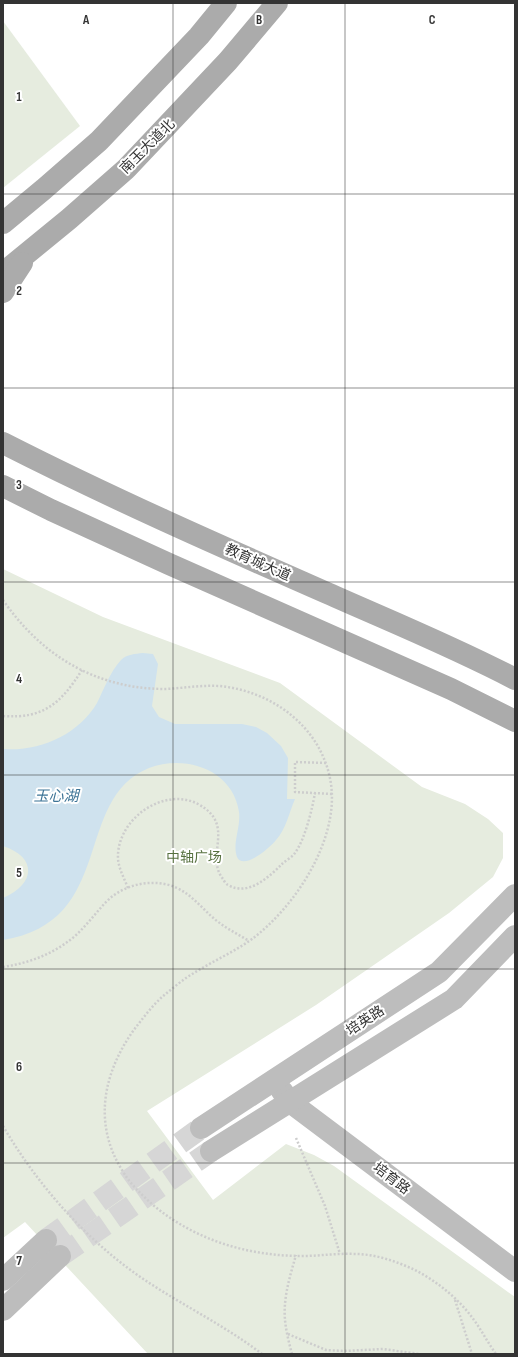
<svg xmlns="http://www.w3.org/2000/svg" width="518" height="1357" font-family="'Sofia Sans Condensed','Noto Sans SC',sans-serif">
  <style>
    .green { fill: #e6ecdf }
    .water { fill: #cfe2ee }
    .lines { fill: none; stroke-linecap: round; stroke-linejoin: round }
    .secondary-tunnel { stroke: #d6d6d6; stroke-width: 22; stroke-dasharray: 22 11; stroke-linecap: butt }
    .path { stroke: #cdcdcd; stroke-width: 2.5; stroke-dasharray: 2 2; stroke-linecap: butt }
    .secondary { stroke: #bdbdbd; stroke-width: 22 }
    .primary { stroke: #ababab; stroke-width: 22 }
    .grid { fill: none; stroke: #333; stroke-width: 1; stroke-opacity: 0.55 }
    .labels { text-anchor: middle; stroke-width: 4; stroke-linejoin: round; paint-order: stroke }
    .street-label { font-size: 14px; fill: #333; stroke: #fff }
    .park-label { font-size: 14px; fill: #56703f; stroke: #fff }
    .water-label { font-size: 15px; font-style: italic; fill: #3f7597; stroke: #fff }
    .grid-label { font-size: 13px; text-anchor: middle; font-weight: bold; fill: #333; stroke: #fff; stroke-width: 4; stroke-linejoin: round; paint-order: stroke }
  </style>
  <rect width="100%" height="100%" fill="#fff"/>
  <g class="green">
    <polygon points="3,21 80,126 3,188"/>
    <polygon points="3,569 103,617 280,683 422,787 465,804 488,819 503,833 503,858 493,877 449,913 316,1005 147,1111 213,1200 286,1144 314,1155 334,1166 515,1297 515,1354 148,1354 25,1222 3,1238"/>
  </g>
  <path class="water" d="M143 653 153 654 158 664 152 706 159 717 175 724H242L256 727 267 733 281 746 288 758 287 799H295C289 813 286 829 276 840 271 847 243 871 237 857 232 843 241 827 239 812 233 770 186 754 149 768 72 799 117 922 3 940V898C34 885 39 858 3 846V749C39 752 78 735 97 703 104 689 110 672 121 660 127 654 135 654 143 653Z"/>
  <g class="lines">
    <g class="secondary-tunnel">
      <polyline points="46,1240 201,1128"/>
      <polyline points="60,1256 211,1151"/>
    </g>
    <g class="path">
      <path d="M3 600C30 639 66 669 113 682 130 687 148 689 166 689 184 688 201 685 219 686 274 691 323 729 331 784 339 840 295 907 252 939 234 952 213 961 194 973 183 979 172 989 162 997 152 1006 144 1017 136 1027 104 1070 92 1122 122 1170 130 1184 141 1194 153 1205 195 1240 248 1256 302 1256 320 1256 337 1253 355 1254 375 1254 395 1261 413 1269 437 1281 459 1299 474 1320 482 1331 488 1343 496 1354"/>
      <path d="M3 716C44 719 61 703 82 670"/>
      <polyline points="326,763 295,762 295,792 332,794"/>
      <path d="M128 888C124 878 119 869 118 859 116 820 163 786 198 804 237 825 204 855 223 879 224 881 226 884 228 885 249 897 270 876 283 863 287 860 292 857 295 853 305 839 312 810 315 793"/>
      <path d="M3 967C29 963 54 954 75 936 86 926 95 914 105 903 123 884 152 878 175 887 193 895 203 910 217 921 227 929 238 934 249 941"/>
      <path d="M3 1126C40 1189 92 1247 154 1286 190 1309 228 1328 262 1354"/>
      <polyline points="296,1138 325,1206 340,1254"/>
      <polyline points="455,1300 472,1354"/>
      <polyline points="288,1334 326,1350 344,1351 383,1349 419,1354"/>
      <path d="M292 1354C289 1343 286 1331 285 1320 283 1298 290 1276 296 1255"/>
    </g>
    <g class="secondary">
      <polyline points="282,1091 290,1102 515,1271"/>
      <polyline points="201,1128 439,972 515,895"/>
      <polyline points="211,1151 454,999 515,936"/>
      <polyline points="3,1280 46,1240"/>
      <polyline points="3,1310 60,1256"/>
    </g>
    <g class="primary">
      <polyline points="3,223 44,189 99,141 199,36 226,3"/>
      <polyline points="3,273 69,219 126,169 228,61 277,3"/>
      <polyline points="3,292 22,263"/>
      <path d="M3 443C109 497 218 545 327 593 390 621 454 647 515 679"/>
      <polyline points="3,486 51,510 169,564 451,689 515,721"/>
    </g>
  </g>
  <path class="grid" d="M173 3V1354M345 3V1354M3 194H515M3 388H515M3 582H515M3 775H515M3 969H515M3 1163H515"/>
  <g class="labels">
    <g class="street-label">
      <text transform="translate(147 146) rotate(-45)" y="5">南玉大道北</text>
      <text transform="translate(258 562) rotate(24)" y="5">教育城大道</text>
      <text transform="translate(365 1020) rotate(-33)" y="5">培英路</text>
      <text transform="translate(392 1178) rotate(37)" y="5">培育路</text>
    </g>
    <g class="park-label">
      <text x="194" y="862">中轴广场</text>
    </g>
    <g class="water-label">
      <text x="56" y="801">玉心湖</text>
    </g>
  </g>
  <g class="grid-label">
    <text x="86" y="24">A</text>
    <text x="259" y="24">B</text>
    <text x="432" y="24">C</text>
    <text x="19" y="101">1</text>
    <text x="19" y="295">2</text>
    <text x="19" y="489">3</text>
    <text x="19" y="683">4</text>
    <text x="19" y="877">5</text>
    <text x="19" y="1071">6</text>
    <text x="19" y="1265">7</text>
  </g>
  <rect width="518" height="1357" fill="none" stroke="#333333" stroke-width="8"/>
</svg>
